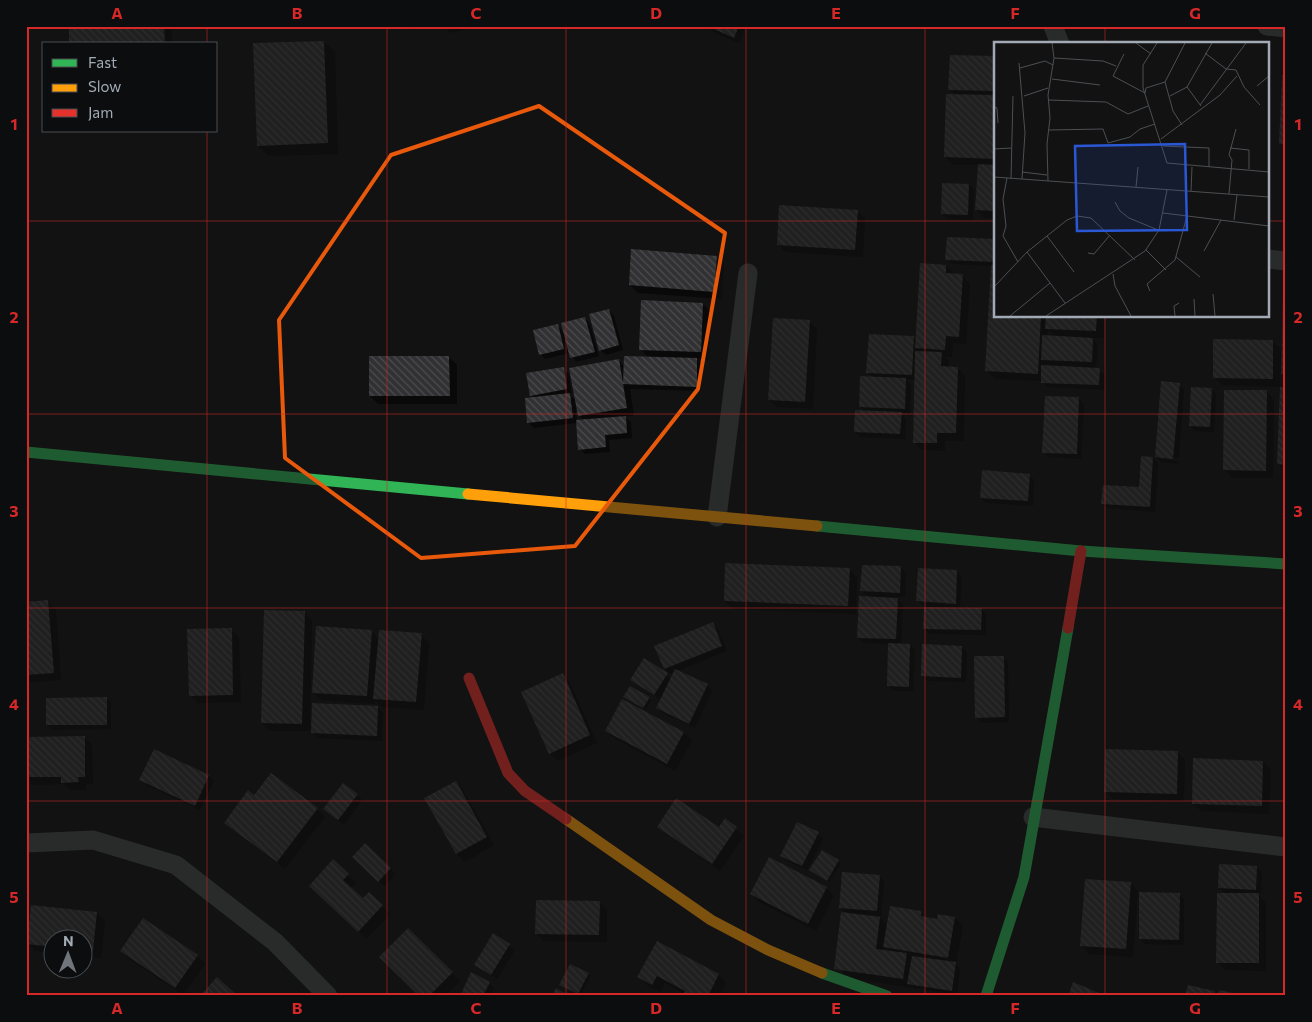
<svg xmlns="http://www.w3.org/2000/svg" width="1312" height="1022" font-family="Commissioner,sans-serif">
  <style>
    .shadow { fill: #0007; fill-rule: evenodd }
    .building { fill: url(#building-back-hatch) }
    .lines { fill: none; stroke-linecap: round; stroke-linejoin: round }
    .street { stroke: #46494b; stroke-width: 19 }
    .fast { stroke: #30b455; stroke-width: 11 }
    .slow { stroke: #ff9f0a; stroke-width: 11 }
    .jam { stroke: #e5322d; stroke-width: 11 }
    .marked { fill: none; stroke: #e8590c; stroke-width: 4; stroke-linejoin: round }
    .grid { fill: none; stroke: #d62828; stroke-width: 1; stroke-opacity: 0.55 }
    .inset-road { fill: none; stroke: #4c4f53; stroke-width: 1 }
    .view { fill: #2a57d4; fill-opacity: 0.15; stroke: #2a57d4; stroke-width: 2.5 }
    .inset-edge { fill: none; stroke: #a2abb5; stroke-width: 2.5 }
    .neatline { fill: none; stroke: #d62828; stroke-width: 2 }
    .grid-label { font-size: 16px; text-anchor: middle; font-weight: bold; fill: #d62828 }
  </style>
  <defs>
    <pattern id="building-back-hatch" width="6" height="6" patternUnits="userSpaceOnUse" patternTransform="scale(1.25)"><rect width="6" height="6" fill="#313133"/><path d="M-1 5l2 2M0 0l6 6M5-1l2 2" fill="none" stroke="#4c4c4e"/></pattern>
  </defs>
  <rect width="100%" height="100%" fill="#121212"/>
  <g class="shadow">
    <rect x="70" y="26" width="102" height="18"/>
    <polygon points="405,26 428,26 409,30"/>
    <polygon points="444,26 480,26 450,33"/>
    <polygon points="696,26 746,26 739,43 713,32 709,28 708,30"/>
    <polygon points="324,42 335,52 338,154 269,156 258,146"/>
    <polygon points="996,57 996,218 984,218 976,210 979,165 953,165 945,157 956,96 950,89"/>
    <polygon points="1268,75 1271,77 1268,121"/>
    <polygon points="969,185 974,190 973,220 947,219 942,214"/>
    <polygon points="857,211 865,219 863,257 786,252 778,245"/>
    <path d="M996 240V316H1104V338H1091L1098 344 1096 369 1105 374 1104 390 1047 387 1042 381 995 379 987 371 992 266 952 264 947 259ZM1048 330 1056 337H1048Z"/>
    <polygon points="716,257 724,265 722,299 638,293 630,285"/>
    <polygon points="946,266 954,274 962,276 970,284 966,344 953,343 952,357 945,357 949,361 949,368 957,368 965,376 964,441 945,441 945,451 922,450 914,442 916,380 906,379 911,384 910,413 900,413 906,419 905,439 860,437 855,432 866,412 861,407 873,378 868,372 914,338 917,341"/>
    <polygon points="1286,290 1286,377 1280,372 1280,387 1222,385 1214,377 1273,341 1283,351"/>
    <path d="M703 304 711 312 709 360 697 359 702 364 701 391 630 389 634 415 625 417 631 422 632 438 609 440 610 452 585 454 580 449 577 423 534 428 529 423 526 399 534 398 531 395 563 369 569 374 572 394 570 395 577 401 618 360 625 367 649 358 640 349ZM576 409H578L579 416 584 421H577Z"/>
    <polygon points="609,310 614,316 623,350 606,355 600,350"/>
    <polygon points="585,318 590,324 599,356 576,362 570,353 545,359 540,354 558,326 564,332"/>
    <polygon points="809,321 817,329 813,409 777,407 769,399"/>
    <polygon points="449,357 457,365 457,404 378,404 370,396"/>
    <polygon points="1179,384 1184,389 1179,458 1160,456 1160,459 1178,461 1178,464 1161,462 1156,457"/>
    <polygon points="1286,388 1286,471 1279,464"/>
    <polygon points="1211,389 1216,394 1214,432 1195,431 1190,426"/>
    <polygon points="1267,392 1274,400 1273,478 1233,478 1225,470"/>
    <polygon points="1078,398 1084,404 1081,459 1049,457 1043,452"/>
    <polygon points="1153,458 1158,464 1155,512 1108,508 1103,503 1140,489"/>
    <polygon points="1029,475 1034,480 1033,506 986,503 981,498"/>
    <polygon points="901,568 906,573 905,597 895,597 903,605 901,645 910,645 915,650 913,691 894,691 889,686 890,644 863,643 858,638 869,598 862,591"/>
    <polygon points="849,569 857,577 856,614 733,609 725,601"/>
    <polygon points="957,572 962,577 960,609 981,609 986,614 986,635 930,634 925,629 925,606 918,601"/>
    <polygon points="48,602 56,610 61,680 26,683 26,603"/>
    <polygon points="304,612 312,620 310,730 378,707 383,712 382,741 317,738 312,731 270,731 262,723"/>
    <polygon points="712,624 718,629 727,651 677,671 707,685 712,690 695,728 663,713 657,708 661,700 632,680 644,660 671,679 674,672 670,674 665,669 656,646"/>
    <polygon points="231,630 239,637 241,702 198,703 190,695"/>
    <polygon points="371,631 379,639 421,635 429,643 424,710 382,707 375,700 375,704 321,700 313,692"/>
    <polygon points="962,647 967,652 966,682 928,681 922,676"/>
    <polygon points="1003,657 1008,662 1009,722 982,723 977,717"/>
    <polygon points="562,675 570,683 597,743 558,761 550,753"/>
    <polygon points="106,698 111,703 111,729 52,730 47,725"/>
    <polygon points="649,698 651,700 646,709 627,699"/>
    <polygon points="622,700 684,733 692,741 675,771 614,738 606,730"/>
    <polygon points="84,737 92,745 93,784 86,784 86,790 70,790 64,784 32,785 26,779 26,738"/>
    <polygon points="1177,752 1185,760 1184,801 1113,799 1106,791"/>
    <polygon points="1263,762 1271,770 1269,814 1201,811 1193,803"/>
    <polygon points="209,776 214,781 200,810 146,785 141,780"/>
    <polygon points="456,782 463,790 494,845 465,862 457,854"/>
    <polygon points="357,795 362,800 344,825 325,809"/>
    <polygon points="254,797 317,809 325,817 285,869 226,823"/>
    <polygon points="725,820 744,836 720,871 667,834 659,827 719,829"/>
    <polygon points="818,834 823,839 807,870 787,861 782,855"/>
    <polygon points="365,845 396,874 384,886 354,857"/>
    <polygon points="822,852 841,864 829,882 811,870"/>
    <polygon points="770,859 826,888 834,896 816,931 759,902 751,894"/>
    <polygon points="1257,867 1262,872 1261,894 1258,894 1266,903 1266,971 1225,970 1217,962 1226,895 1219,888"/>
    <polygon points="348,875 356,883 350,888 363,900 382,906 390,914 367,939 318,894"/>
    <path d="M879 876 884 882 881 916 865 914V916L880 918 888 926 921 913 927 918 938 920 955 918 963 926 956 964 960 969 957 995 843 977 847 914 840 907ZM885 947 890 952 884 951Z"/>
    <polygon points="1130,883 1138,891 1133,957 1089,954 1082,946"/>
    <polygon points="1179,894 1184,899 1184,945 1145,944 1140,939"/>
    <polygon points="599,902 607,910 607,942 544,941 536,933"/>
    <polygon points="97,913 105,921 101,958 82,956 82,940 52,940 52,953 36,951 28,943"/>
    <polygon points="408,930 460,981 445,996 420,996"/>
    <polygon points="493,935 515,950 497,979 475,965"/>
    <polygon points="657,943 719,975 726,983 720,996 684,996 685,994 665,983 660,992 647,985 639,977"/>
    <polygon points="121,951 197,956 205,964 183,995 129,959"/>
    <polygon points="588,974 590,976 580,996 561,985"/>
    <polygon points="489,983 494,988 490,996 461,996"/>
  </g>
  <g class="building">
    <polygon points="69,26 164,26 165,44 69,44"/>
    <polygon points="707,26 739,26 734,38"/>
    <polygon points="324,41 328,143 257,146 253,43"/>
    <polygon points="950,55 996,56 996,91 948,90"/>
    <polygon points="1282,75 1286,75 1286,144 1279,144"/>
    <polygon points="946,94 996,95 996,159 944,157"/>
    <polygon points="978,164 996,165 996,211 975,210"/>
    <polygon points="942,183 969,184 968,215 941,214"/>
    <polygon points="779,205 858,210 855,250 777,245"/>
    <polygon points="947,237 996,239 996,262 945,260"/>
    <polygon points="631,249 717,256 714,292 629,285"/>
    <polygon points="920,263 946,265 946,273 963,274 959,337 946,336 945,350 915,348"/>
    <polygon points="991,265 996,265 996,316 1041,316 1038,374 985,371"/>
    <polygon points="1283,289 1286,289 1286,374 1281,374"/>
    <polygon points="641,300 703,303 701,352 639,350"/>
    <polygon points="609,309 619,345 599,351 589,314"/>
    <polygon points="1046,316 1097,316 1096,331 1045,329"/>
    <polygon points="585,317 595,352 570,358 561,323"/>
    <polygon points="773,318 810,320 805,402 768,400"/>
    <polygon points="558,324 564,349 539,355 533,330"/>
    <polygon points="869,334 914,336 912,375 866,373"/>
    <polygon points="1042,335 1093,338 1092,362 1041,360"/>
    <polygon points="1213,339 1273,340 1273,379 1213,378"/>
    <polygon points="915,351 942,352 941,366 958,367 956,433 937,433 937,443 913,443"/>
    <polygon points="369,356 449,356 450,396 369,396"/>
    <polygon points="624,356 697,358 697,387 623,384"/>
    <polygon points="619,359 627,408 578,416 569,368"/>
    <polygon points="1041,365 1100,368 1099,385 1041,383"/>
    <polygon points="564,367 567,389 530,396 526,373"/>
    <polygon points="860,376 906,378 905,409 859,407"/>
    <polygon points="1161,381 1180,383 1173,459 1155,457"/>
    <polygon points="1191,387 1212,388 1210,427 1189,426"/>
    <polygon points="1280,387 1286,387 1286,465 1277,464"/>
    <polygon points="1224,390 1267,390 1266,471 1223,470"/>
    <polygon points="570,393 573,418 527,423 525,398"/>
    <polygon points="1045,396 1079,397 1077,454 1042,453"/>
    <polygon points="855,410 902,412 900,434 854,432"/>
    <polygon points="626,416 627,433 605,435 606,447 578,450 576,420"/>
    <polygon points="1141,456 1153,457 1150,507 1101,504 1103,485 1139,487"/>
    <polygon points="982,470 1030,474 1028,501 980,498"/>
    <polygon points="725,563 850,568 848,606 724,601"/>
    <polygon points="862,565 901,566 900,593 860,591"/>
    <polygon points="918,568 957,570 956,604 916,601"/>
    <polygon points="859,596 898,598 896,639 857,638"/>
    <polygon points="48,600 54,673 26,675 26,602"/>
    <polygon points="924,607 982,608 981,630 923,629"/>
    <polygon points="264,610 305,611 302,724 261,723"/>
    <polygon points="713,622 722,646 664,669 654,646"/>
    <polygon points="316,626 372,630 367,696 312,693"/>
    <polygon points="232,628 233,695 189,696 187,629"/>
    <polygon points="379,630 422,633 416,702 373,699"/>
    <polygon points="888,643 910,644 909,687 887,686"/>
    <polygon points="922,644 962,646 961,678 921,676"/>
    <polygon points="974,656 1004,656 1005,717 975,718"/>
    <polygon points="644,658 668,673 654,695 630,680"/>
    <polygon points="675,669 708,684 689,724 656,708"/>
    <polygon points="563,673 590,735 549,754 521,692"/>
    <polygon points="630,686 650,697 643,708 623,697"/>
    <polygon points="107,697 107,725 46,725 46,698"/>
    <polygon points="622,699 684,732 667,764 605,731"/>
    <polygon points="312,703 378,706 377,736 311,733"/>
    <polygon points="85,736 85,777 78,777 79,782 61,783 61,777 26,777 26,737"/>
    <polygon points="154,749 209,775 195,806 139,780"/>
    <polygon points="1105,749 1178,751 1177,794 1104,792"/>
    <polygon points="1193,758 1263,761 1262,806 1192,804"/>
    <polygon points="271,773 318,808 277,862 224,823 248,790 254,795"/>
    <polygon points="456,781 487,837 456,854 424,798"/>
    <polygon points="343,783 358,794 338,820 323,809"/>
    <polygon points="676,798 719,827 725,818 737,827 712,864 657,827"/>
    <polygon points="797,822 819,832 802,866 780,856"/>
    <polygon points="365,843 391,868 378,882 352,857"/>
    <polygon points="822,850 839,860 827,881 809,870"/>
    <polygon points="769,857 827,887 808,924 750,894"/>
    <polygon points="333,859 349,874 343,880 363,898 369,892 383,905 358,932 309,886"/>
    <polygon points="1219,864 1257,866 1256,890 1218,888"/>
    <polygon points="842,872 880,875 877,911 839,908"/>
    <polygon points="1085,879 1131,882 1126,949 1080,946"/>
    <polygon points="1139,892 1180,893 1179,940 1139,939"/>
    <polygon points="1217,893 1259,893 1259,963 1216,963"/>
    <polygon points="536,900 600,901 599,935 535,934"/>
    <polygon points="31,905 97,912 93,951 82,950 82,940 52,940 52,947 27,944"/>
    <polygon points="890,906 921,911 921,916 937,919 938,914 955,917 948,958 883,947"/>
    <polygon points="841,912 880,917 876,949 907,953 903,979 834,969"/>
    <polygon points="143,918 198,955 175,988 120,951"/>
    <polygon points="408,928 453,972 429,996 419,996 379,957"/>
    <polygon points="493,933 510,944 491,975 474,965"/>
    <polygon points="657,941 719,974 708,996 683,996 685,991 657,976 652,985 637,977"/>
    <polygon points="912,956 956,962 952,991 907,984"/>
    <polygon points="570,964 589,973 578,994 559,985"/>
    <polygon points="471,972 490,982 483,996 460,996"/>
    <polygon points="217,977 238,996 200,996"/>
    <polygon points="1073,982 1106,996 1068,996"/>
    <polygon points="1188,985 1215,991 1214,996 1185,996"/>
    <polygon points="556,988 570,996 552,996"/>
    <polygon points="1219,990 1243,995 1243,996 1217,996"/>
  </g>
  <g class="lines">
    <g class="street">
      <polyline points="1053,26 1060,44"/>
      <polyline points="1267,26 1286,28"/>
      <polyline points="1268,259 1286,261"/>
      <polyline points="717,517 748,273"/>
      <polyline points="1033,817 1286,847"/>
      <polyline points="26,843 93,840 176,865 275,942 328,996"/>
    </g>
    <g class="fast">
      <polyline points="26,452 468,494"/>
      <polyline points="817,526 1081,551 1286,564"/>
      <polyline points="822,973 887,996"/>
      <polyline points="986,996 1024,877 1068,628"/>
    </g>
    <g class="slow">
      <polyline points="468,494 817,526"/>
      <polyline points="566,819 711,920 768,950 822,973"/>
    </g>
    <g class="jam">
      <polyline points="1068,628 1081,551"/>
      <polyline points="469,678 508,773 525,791 566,819"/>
    </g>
  </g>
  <path d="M0 0H1312V1022H0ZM539 106 725 233 698 389 575 546 421 558 285 458 279 320 391 155Z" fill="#121212" fill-opacity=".55" fill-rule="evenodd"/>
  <path class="marked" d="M539 106 725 233 698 389 575 546 421 558 285 458 279 320 391 155Z"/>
  <path class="grid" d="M207 26V44M387 26V996M566 26V996M746 26V996M925 26V996M1105 26V44M207 131V996M26 221H996M1268 221H1286M1105 316V996M26 414H1286M26 608H1286M26 801H1286"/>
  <g transform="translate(994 42)">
    <rect width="275" height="275" fill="#121212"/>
    <path class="inset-road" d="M142 1 157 12M163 1 149 23V46L173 121 275 130M211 11 232 27 242 28 250 45 266 63M130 12 119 34 151 51 152 46 171 40 191 1M60 16 109 19 122 24M25 21 31 91 28 137M26 26 51 19 59 23M58 37 106 43M171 40 179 69 188 83M263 44 275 34M193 45 207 64M30 54 54 46M176 54 193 45 218 1M55 58 112 60 134 72 154 64M206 63 252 1M0 65 3 66 4 81M55 88 109 87 114 101 136 95 146 87 161 82M167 97 226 53 243 34M169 104 215 106V125M236 106 255 108V127M0 107 17 106M28 130 53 133M0 135 275 155M13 136 9 157 12 184 9 194 24 220M17 137 19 54M54 139 53 102 56 76 54 53 60 16 58 1M142 145 144 125M197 149 198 125M235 152 238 118 235 113 242 87M121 160 126 169 135 176 164 188M169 171 275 184M240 178 243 153M53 194 80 230M152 208 172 228M210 209 227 178M33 210 71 261M94 211 100 212 116 193M182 215 206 235M119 232 121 244 137 274M0 245 33 210 73 178 83 174 97 176 141 218M156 249 153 242 181 218 193 174M219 252 221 274M200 257 201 274M16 274 56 241M52 274 151 209 165 188 173 148M181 274 180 264 185 261"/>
    <path class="view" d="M191 102 193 188 83 189 81 104Z"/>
    <rect width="275" height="275" class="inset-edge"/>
  </g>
  <rect width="1312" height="1022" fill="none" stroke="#0c0d0e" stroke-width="55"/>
  <rect x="42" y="42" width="175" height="90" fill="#0c0d0e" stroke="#484c51"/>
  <rect x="52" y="59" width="25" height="8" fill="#30b455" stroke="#484c51"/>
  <text x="88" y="68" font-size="15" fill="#a2abb5">Fast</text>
  <rect x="52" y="84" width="25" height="8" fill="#ff9f0a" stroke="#484c51"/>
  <text x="88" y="92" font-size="15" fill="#a2abb5">Slow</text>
  <rect x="52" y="109" width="25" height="8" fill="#e5322d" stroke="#484c51"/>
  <text x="88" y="118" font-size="15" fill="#a2abb5">Jam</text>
  <g transform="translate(68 954) rotate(1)"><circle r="24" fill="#0c0d0e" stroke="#484c51"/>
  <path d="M0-4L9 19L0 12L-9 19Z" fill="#70757c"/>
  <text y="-8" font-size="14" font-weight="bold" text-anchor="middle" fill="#a2abb5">N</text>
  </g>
  <rect x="28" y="28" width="1256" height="966" class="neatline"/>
  <g class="grid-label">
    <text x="117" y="19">A</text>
    <text x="297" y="19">B</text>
    <text x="476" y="19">C</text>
    <text x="656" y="19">D</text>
    <text x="836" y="19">E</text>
    <text x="1015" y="19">F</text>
    <text x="1195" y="19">G</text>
    <text x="14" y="130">1</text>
    <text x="1298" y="130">1</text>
    <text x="14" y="323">2</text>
    <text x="1298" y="323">2</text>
    <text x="14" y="517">3</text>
    <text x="1298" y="517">3</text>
    <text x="14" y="710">4</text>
    <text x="1298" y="710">4</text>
    <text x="14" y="903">5</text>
    <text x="1298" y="903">5</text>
    <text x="117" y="1014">A</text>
    <text x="297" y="1014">B</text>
    <text x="476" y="1014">C</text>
    <text x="656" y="1014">D</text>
    <text x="836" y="1014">E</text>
    <text x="1015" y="1014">F</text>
    <text x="1195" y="1014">G</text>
  </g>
</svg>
